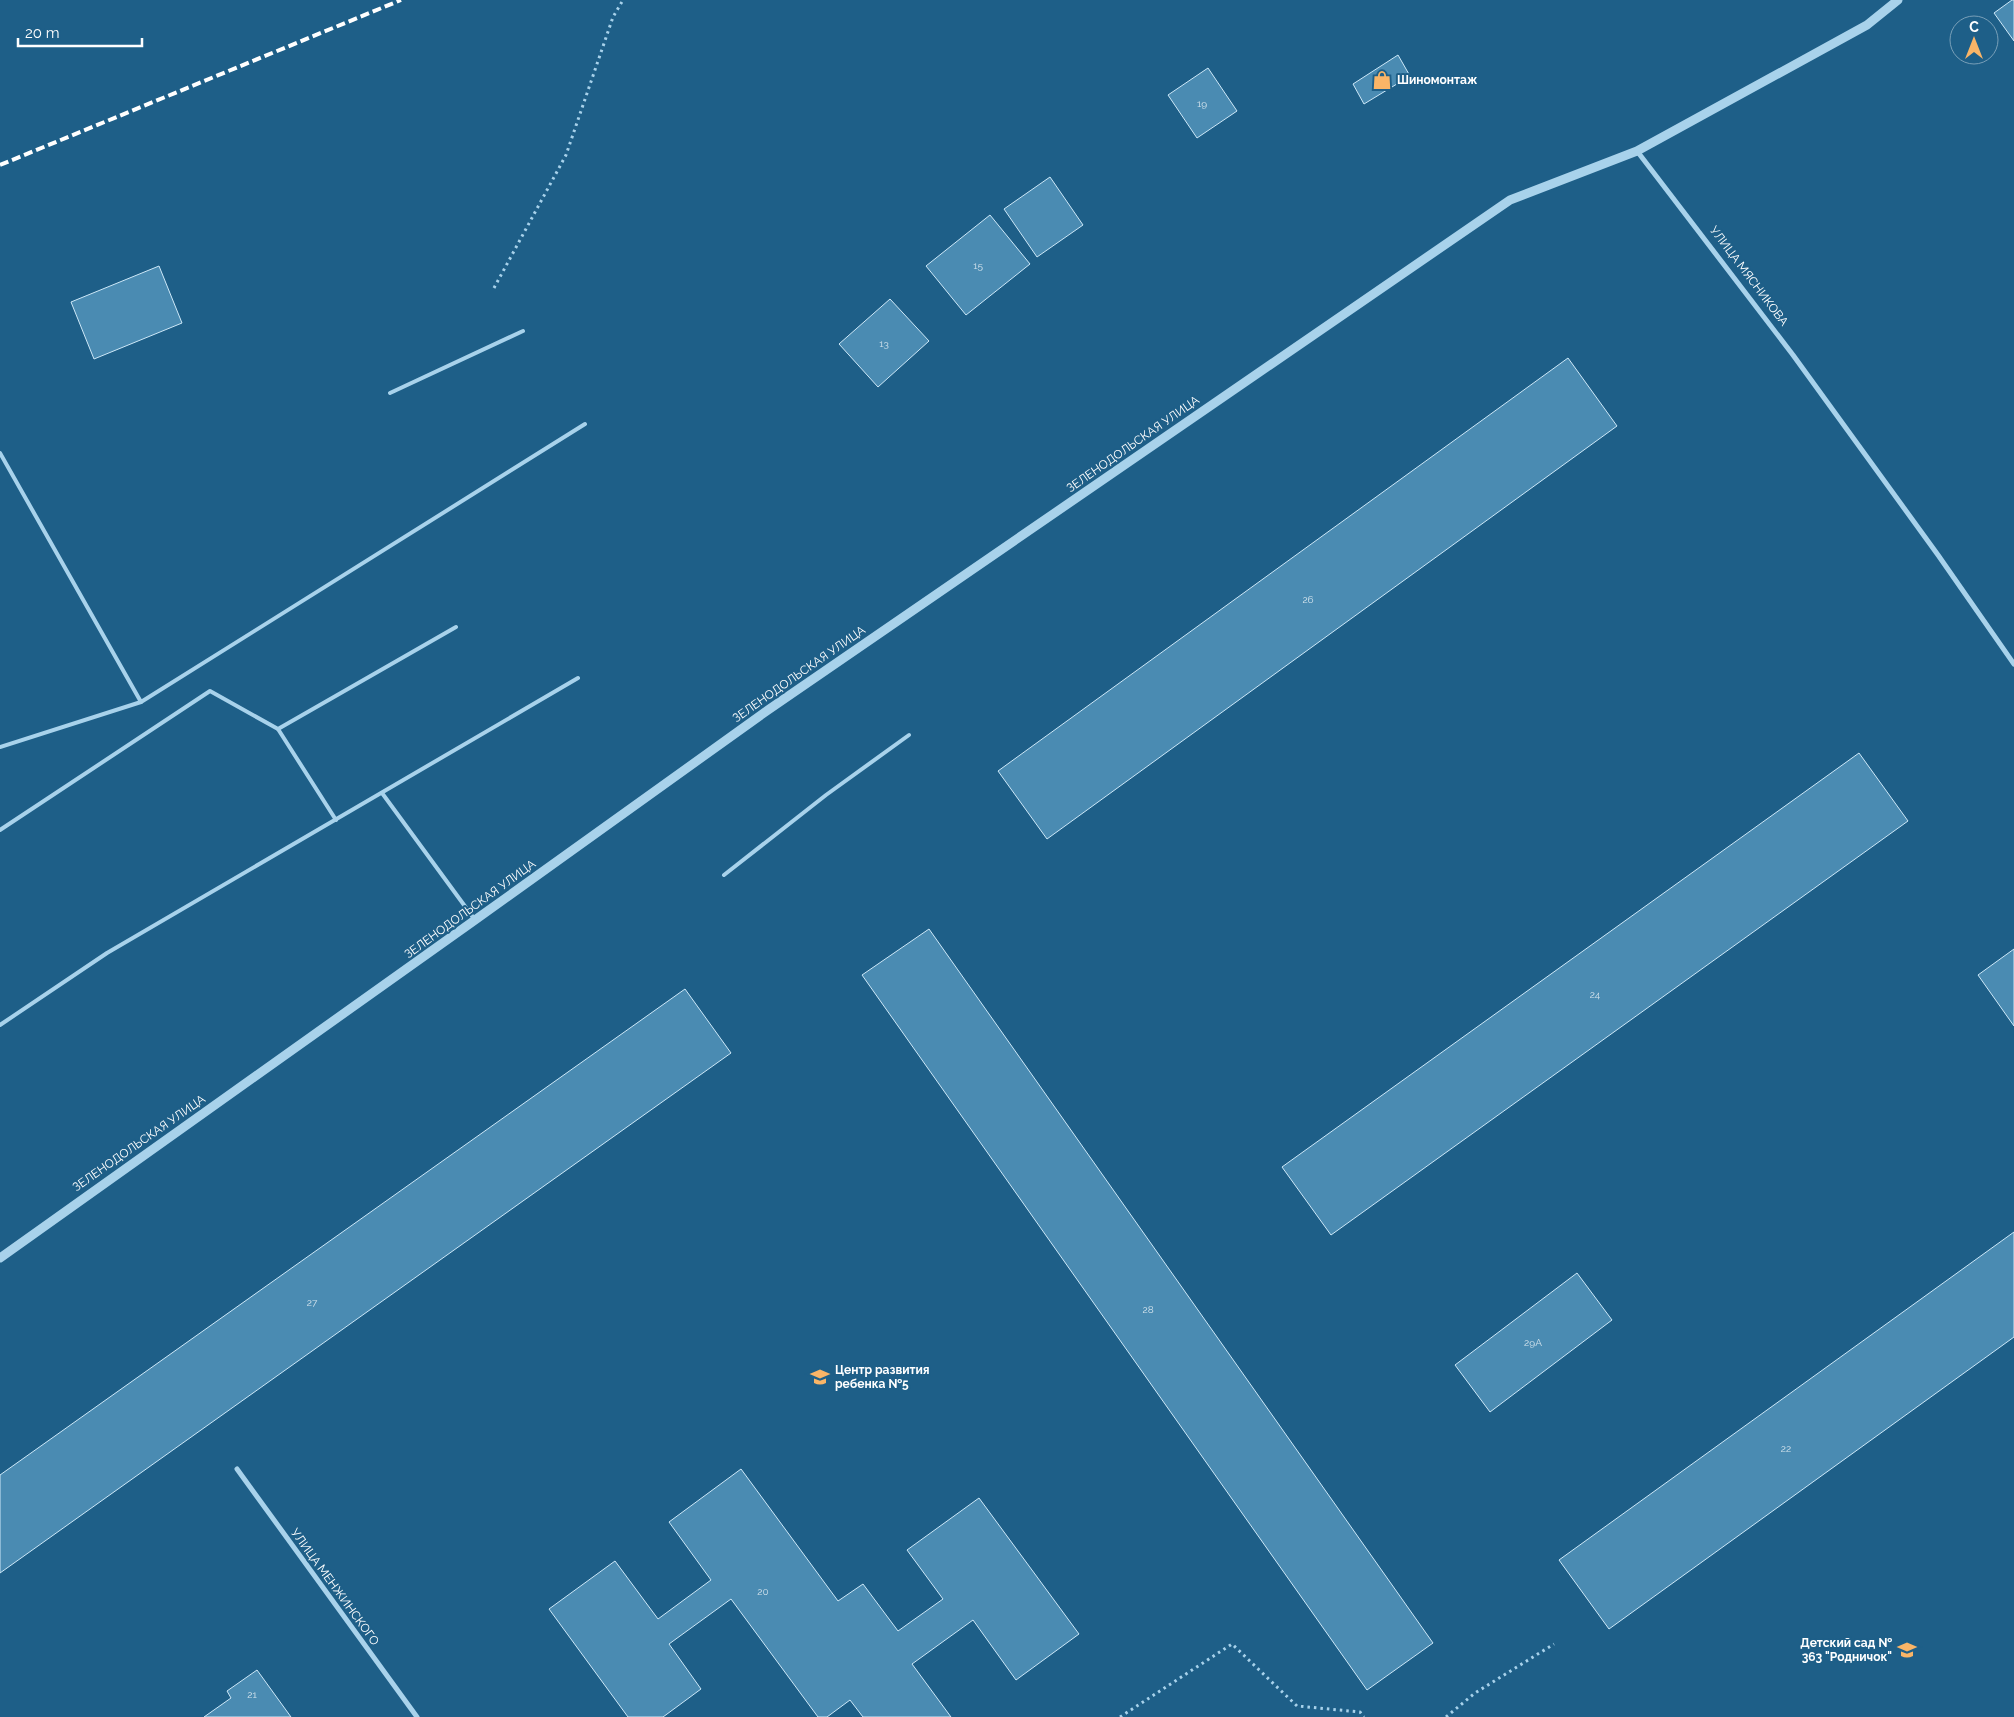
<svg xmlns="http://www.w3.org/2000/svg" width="2014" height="1717" font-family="Raleway,sans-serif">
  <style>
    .building { fill: #4a8bb2; stroke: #cde8f8 }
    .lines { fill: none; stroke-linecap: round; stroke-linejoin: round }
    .path { stroke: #a8d2eb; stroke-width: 3; stroke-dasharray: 2.5 4; stroke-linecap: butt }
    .service { stroke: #a8d2eb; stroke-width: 4 }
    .minor { stroke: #a8d2eb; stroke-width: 5 }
    .tertiary { stroke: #a8d2eb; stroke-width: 9 }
    .rail { stroke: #fff; stroke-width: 4; stroke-dasharray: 9 4; stroke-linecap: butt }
    .labels { text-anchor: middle; stroke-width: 4; stroke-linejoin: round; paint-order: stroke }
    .number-label { font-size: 10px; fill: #d2e2ec }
    .poi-label { font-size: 12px; font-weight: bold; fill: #fff; stroke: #1e5f88; text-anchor: start }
    .street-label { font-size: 12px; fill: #fff; stroke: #1e5f88 }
  </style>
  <rect width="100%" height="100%" fill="#1e5f88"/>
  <g class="building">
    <polygon points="2012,0 2014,0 2014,41 1994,13"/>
    <polygon points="1398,55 1410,76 1364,104 1353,84"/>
    <polygon points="1208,68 1237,111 1197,138 1168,95"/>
    <polygon points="1050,177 1083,225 1037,257 1004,209"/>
    <polygon points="990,215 1030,264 966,315 926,266"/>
    <polygon points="159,266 182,323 94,359 71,302"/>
    <polygon points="890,299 929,341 878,387 839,344"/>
    <polygon points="1568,358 1617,426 1047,839 998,771"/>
    <polygon points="1859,753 1908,821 1331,1235 1282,1167"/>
    <polygon points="929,929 1433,1643 1367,1690 862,975"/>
    <polygon points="2014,949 2014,1026 1978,975"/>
    <polygon points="685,989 731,1053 0,1573 0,1475"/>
    <polygon points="2014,1232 2014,1337 1609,1629 1559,1560"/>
    <polygon points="1577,1273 1612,1320 1490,1412 1455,1365"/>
    <polygon points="741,1469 838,1601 863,1584 898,1631 943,1599 907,1550 979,1498 1079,1634 1016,1680 973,1620 912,1664 951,1717 863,1717 850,1700 827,1717 818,1717 731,1599 669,1644 701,1689 663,1717 628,1717 549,1609 615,1561 658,1619 711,1580 669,1522"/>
    <polygon points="257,1670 291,1717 204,1717 231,1698 227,1691"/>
  </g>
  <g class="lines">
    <g class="path">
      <polyline points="494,288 566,155 613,17 623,0"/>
      <polyline points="1120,1717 1232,1644 1297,1706 1360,1712 1364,1717"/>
      <polyline points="1446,1717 1475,1693 1554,1644"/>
    </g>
    <g class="service">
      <polyline points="390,393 523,331"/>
      <polyline points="0,453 141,702 585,424"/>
      <polyline points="278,729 336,820"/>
      <polyline points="0,747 141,702"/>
      <polyline points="382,793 475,920"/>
      <polyline points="0,830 210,691 278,729 456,627"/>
      <polyline points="724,875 826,795 909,735"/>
      <polyline points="0,1025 107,953 578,678"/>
    </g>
    <g class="minor">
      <polyline points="1637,151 1793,355 1938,555 2014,664"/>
      <polyline points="237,1469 417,1717"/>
    </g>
    <polyline class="tertiary" points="0,1258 475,920 768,710 1510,200 1637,151 1867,25 1898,0"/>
    <polyline class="rail" points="0,165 401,0"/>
  </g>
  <defs>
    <g id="shop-bare" transform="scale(1.5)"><path d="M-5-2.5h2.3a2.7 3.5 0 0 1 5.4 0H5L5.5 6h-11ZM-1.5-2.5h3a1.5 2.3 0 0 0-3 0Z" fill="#fab567" stroke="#1e5f88" stroke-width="2.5" paint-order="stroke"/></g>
    <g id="school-bare" transform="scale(1.5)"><path d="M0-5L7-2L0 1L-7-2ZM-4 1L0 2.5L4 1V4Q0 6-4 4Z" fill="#fab567" stroke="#1e5f88" stroke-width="2.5" paint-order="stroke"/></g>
  </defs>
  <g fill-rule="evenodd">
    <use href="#shop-bare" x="1382" y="80"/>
    <use href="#school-bare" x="820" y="1377"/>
    <use href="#school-bare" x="1907" y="1650"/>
  </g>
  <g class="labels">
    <g class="number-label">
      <text x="1202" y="107">19</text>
      <text x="978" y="269">15</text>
      <text x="884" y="347">13</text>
      <text x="1308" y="603">26</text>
      <text x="1595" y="998">24</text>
      <text x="312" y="1306">27</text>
      <text x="1148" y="1313">28</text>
      <text x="1533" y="1346">29А</text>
      <text x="1786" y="1452">22</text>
      <text x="763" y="1595">20</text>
      <text x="252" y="1698">21</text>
    </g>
    <g class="poi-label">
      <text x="1397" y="84">Шиномонтаж</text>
      <text x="835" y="1374">Центр развития<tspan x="835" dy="14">ребенка №5</tspan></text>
      <text x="1892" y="1647" text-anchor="end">Детский сад №<tspan x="1892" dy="14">363 "Родничок"</tspan></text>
    </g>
    <g class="street-label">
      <text transform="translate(1749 276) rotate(53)" y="4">УЛИЦА МЯСНИКОВА</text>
      <text transform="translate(1133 444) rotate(-35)" y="4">ЗЕЛЕНОДОЛЬСКАЯ УЛИЦА</text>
      <text transform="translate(799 674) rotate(-35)" y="4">ЗЕЛЕНОДОЛЬСКАЯ УЛИЦА</text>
      <text transform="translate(470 909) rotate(-36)" y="4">ЗЕЛЕНОДОЛЬСКАЯ УЛИЦА</text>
      <text transform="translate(139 1143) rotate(-35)" y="4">ЗЕЛЕНОДОЛЬСКАЯ УЛИЦА</text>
      <text transform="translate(335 1587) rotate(54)" y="4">УЛИЦА МЕНЖИНСКОГО</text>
    </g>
  </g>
  <g transform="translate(1974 40)"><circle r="24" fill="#1e5f88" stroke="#789fb8"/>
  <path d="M0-4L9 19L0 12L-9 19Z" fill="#fab567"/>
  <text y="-8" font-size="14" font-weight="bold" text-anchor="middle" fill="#ffffff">С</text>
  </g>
  <path d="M18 38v8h124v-8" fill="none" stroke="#ffffff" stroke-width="2.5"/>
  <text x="25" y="38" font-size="15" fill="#ffffff" stroke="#1e5f88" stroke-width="4" paint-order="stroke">20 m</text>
</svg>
